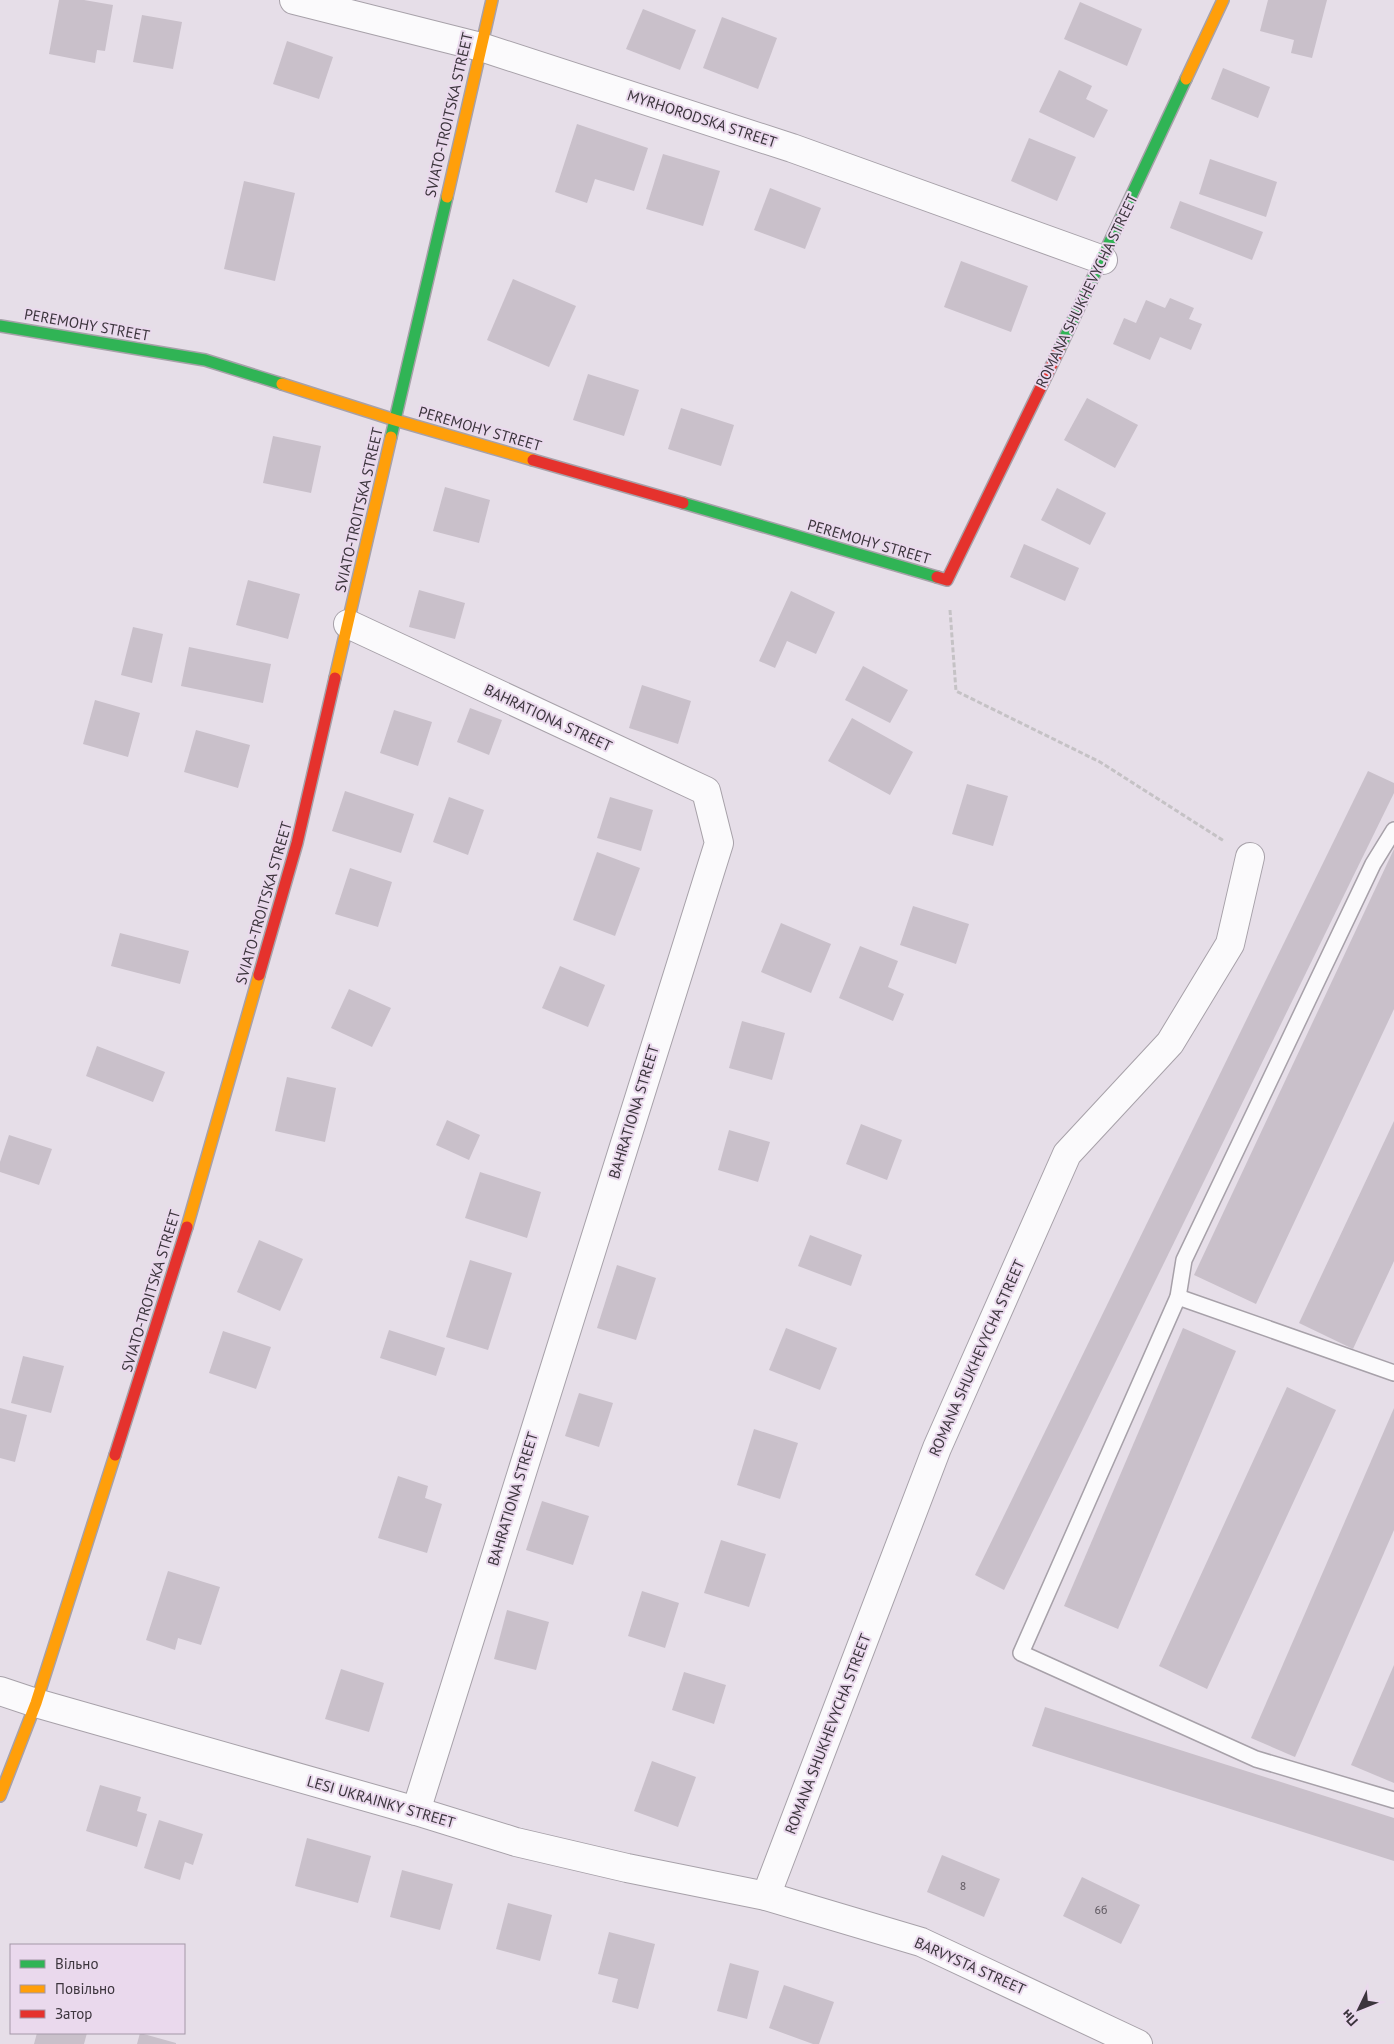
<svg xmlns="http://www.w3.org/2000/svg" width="1394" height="2044" font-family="'PT Sans',sans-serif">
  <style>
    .building { fill: #c9c0ca }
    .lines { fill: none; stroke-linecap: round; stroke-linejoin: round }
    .lane-casing { stroke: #a7a1a9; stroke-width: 18 }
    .street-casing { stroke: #a7a1a9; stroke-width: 30 }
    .fast-casing { stroke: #a7a1a9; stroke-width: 14 }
    .slow-casing { stroke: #a7a1a9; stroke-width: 14 }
    .jam-casing { stroke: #a7a1a9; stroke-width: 14 }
    .path { stroke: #c5c2c5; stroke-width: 3; stroke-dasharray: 5 2.5; stroke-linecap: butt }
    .lane { stroke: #fbfafc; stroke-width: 15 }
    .street { stroke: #fbfafc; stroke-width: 28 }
    .fast { stroke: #30b455; stroke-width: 11 }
    .slow { stroke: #ff9f0a; stroke-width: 11 }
    .jam { stroke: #e5322d; stroke-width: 11 }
    .labels { text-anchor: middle; stroke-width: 4; stroke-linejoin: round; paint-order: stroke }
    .number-label { font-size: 12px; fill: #5f5860 }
    .street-label { font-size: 15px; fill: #3c353d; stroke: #ead9ed }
  </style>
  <rect width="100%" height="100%" fill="#e6dee8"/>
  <g class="building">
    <polygon points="59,0 84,0 113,5 105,51 97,50 95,63 49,54"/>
    <polygon points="1268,0 1327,0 1312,58 1291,53 1294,40 1260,31"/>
    <polygon points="1080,2 1142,29 1127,66 1064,39"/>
    <polygon points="643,9 696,30 680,70 626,49"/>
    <polygon points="142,15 182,22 173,69 133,62"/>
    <polygon points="722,17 777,38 758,89 703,68"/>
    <polygon points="287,41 333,57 319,99 273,84"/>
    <polygon points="1223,68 1270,87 1258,118 1211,99"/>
    <polygon points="1059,70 1092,86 1086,99 1108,110 1094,138 1039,112"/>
    <polygon points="577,124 648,148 634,191 595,179 587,203 555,192"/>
    <polygon points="1029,138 1076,157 1057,201 1011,181"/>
    <polygon points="663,154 720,171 703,226 646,209"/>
    <polygon points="1210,159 1277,182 1266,217 1199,194"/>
    <polygon points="244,181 295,193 275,281 224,269"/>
    <polygon points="770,188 821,208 805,249 754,230"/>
    <polygon points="1180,201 1263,232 1252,260 1170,228"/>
    <polygon points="961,261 1028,286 1011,332 944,307"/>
    <polygon points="513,279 576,306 549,367 487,340"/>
    <polygon points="1170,298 1194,308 1189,319 1202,324 1191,350 1160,337 1150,360 1113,344 1124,318 1136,323 1146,300 1165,308"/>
    <polygon points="588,374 639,390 624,436 573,420"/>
    <polygon points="1087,398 1138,425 1115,468 1064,440"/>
    <polygon points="681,408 734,425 721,466 668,449"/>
    <polygon points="273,436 321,446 311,493 263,483"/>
    <polygon points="445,487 490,500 479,543 433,531"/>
    <polygon points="1057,488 1106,513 1090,545 1041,520"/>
    <polygon points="1024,544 1079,568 1065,601 1010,577"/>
    <polygon points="248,580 300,594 288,639 236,625"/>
    <polygon points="419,590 465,603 455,639 409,627"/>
    <polygon points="791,591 835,612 816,654 787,641 775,668 759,661"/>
    <polygon points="133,627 163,634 152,683 121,675"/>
    <polygon points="189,647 271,664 263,703 181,686"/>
    <polygon points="863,666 908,690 890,723 845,700"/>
    <polygon points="642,685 691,701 678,744 629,728"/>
    <polygon points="95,700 140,713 128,757 83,744"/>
    <polygon points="470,708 502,720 489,755 457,742"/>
    <polygon points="394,710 432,722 418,766 380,753"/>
    <polygon points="852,718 913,752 890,795 828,761"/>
    <polygon points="196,730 250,745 238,788 184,772"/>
    <polygon points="1368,771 1394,783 1394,793 1004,1590 975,1575"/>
    <polygon points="967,784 1008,796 993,846 952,834"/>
    <polygon points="345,791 414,814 401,853 332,831"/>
    <polygon points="449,797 484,810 468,855 433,842"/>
    <polygon points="610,797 653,810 641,851 597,838"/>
    <polygon points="1394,849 1394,1009 1256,1304 1194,1275"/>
    <polygon points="597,852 640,868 615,936 573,920"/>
    <polygon points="350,868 392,882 378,927 335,914"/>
    <polygon points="913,906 969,924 956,964 900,945"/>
    <polygon points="781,923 831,944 811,993 761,972"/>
    <polygon points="120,933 189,951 180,984 111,966"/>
    <polygon points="860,946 898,961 888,987 904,994 893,1021 839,998"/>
    <polygon points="560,966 605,985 588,1027 542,1008"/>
    <polygon points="349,989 391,1008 372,1047 331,1028"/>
    <polygon points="742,1021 785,1033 772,1080 729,1068"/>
    <polygon points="97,1046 165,1072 153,1102 86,1076"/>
    <polygon points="287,1077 336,1088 325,1142 275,1131"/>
    <polygon points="447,1120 480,1135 469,1160 436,1145"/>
    <polygon points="1394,1121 1394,1261 1353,1349 1299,1323"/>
    <polygon points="861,1124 902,1140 887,1180 846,1164"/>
    <polygon points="729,1130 770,1142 758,1182 718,1170"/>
    <polygon points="9,1135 52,1149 39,1185 0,1172 0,1162"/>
    <polygon points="480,1172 541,1192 527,1238 465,1218"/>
    <polygon points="810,1235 862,1255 851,1286 798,1266"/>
    <polygon points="259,1240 303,1259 280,1311 237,1292"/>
    <polygon points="470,1260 512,1273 488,1350 446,1337"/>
    <polygon points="617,1265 656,1278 636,1340 597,1328"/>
    <polygon points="786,1328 837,1348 820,1390 769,1370"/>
    <polygon points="1183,1328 1236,1351 1118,1629 1064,1606"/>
    <polygon points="389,1330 445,1348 436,1376 380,1358"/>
    <polygon points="223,1331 271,1347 256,1389 209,1373"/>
    <polygon points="23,1356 64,1366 51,1413 11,1403"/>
    <polygon points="1287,1387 1336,1410 1207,1689 1159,1666"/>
    <polygon points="579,1393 613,1403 599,1447 565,1436"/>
    <polygon points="0,1408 27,1415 15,1462 0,1458"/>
    <polygon points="1394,1408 1394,1530 1295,1757 1251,1738"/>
    <polygon points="754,1429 798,1443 780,1499 737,1485"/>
    <polygon points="398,1476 428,1486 425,1498 442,1504 427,1553 378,1538"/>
    <polygon points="542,1501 589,1516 573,1565 526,1550"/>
    <polygon points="721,1540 766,1554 749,1607 704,1593"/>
    <polygon points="168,1571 220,1587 201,1645 178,1638 175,1650 146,1640"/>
    <polygon points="642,1591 679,1603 665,1648 628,1636"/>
    <polygon points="507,1610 549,1622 536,1670 494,1659"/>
    <polygon points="1394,1665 1394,1783 1351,1765"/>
    <polygon points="341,1669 384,1683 369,1732 325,1719"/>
    <polygon points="684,1672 726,1685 714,1724 672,1710"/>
    <polygon points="1045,1707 1394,1818 1394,1861 1032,1746"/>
    <polygon points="652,1761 696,1777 678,1827 634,1811"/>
    <polygon points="100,1785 141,1797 137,1811 147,1814 137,1847 86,1831"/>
    <polygon points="159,1820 203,1834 193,1865 185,1862 180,1880 144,1868"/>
    <polygon points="307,1838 371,1856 358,1903 295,1886"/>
    <polygon points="942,1855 1000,1879 984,1917 927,1892"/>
    <polygon points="402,1870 453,1884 440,1930 390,1917"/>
    <polygon points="1082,1877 1140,1905 1121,1944 1063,1916"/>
    <polygon points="508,1903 552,1915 540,1961 496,1949"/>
    <polygon points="609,1932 655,1944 638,2009 612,2002 618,1979 598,1974"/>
    <polygon points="730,1963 759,1971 747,2019 717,2011"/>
    <polygon points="784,1985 834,2002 819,2044 813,2044 769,2028"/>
    <polygon points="37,2033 87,2033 84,2044 34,2044"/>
    <polygon points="140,2033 176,2043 176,2044 137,2044"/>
  </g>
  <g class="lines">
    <g class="lane-casing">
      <g id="lane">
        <polyline points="1394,830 1373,864 1184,1260 1178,1297 1021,1653 1256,1759 1394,1800"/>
        <polyline points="1178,1297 1394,1373"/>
      </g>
    </g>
    <g class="street-casing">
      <g id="street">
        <polyline points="294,0 481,47 792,148 1103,260"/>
        <polyline points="348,624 706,791 719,843 416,1811"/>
        <polyline points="0,1691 36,1703 416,1811 516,1842 627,1868 766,1896 921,1942 1138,2044"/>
        <polyline points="766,1896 937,1448 1067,1154 1170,1043 1230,944 1250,857"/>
      </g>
    </g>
    <g class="fast-casing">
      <g id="fast">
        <polyline points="0,326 205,360 282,384"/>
        <polyline points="1059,350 1186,79"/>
        <polyline points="391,437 447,197"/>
        <polyline points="683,503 937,577"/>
      </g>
    </g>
    <g class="slow-casing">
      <g id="slow">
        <polyline points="1186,79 1223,0"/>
        <polyline points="447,197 492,0"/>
        <polyline points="282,384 395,420 533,460"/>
        <polyline points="335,678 391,437"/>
        <polyline points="187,1227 259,975"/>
        <polyline points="0,1796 36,1703 115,1455"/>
      </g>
    </g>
    <g class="jam-casing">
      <g id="jam">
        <polyline points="533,460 683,503"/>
        <polyline points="937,577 947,580 1059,350"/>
        <polyline points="259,975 297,843 335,678"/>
        <polyline points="115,1455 187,1227"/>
      </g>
    </g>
    <polyline class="path" points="950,610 956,691 1100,762 1224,841"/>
    <use href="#lane" class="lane"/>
    <use href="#street" class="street"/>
    <use href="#fast" class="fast"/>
    <use href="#slow" class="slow"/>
    <use href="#jam" class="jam"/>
  </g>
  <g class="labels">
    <g class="number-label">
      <text x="963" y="1890">8</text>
      <text x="1101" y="1914">6б</text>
    </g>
    <g class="street-label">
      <text transform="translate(449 115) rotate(-77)" y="5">SVIATO-TROITSKA STREET</text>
      <text transform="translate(702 119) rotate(18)" y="5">MYRHORODSKA STREET</text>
      <text transform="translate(1087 291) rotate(-64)" y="5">ROMANA SHUKHEVYCHA STREET</text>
      <text transform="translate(87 325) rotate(10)" y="5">PEREMOHY STREET</text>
      <text transform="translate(480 429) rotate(16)" y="5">PEREMOHY STREET</text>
      <text transform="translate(359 510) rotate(-77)" y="5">SVIATO-TROITSKA STREET</text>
      <text transform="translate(869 542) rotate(16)" y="5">PEREMOHY STREET</text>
      <text transform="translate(548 718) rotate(25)" y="5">BAHRATIONA STREET</text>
      <text transform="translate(264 903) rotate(-74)" y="5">SVIATO-TROITSKA STREET</text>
      <text transform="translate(634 1112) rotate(-73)" y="5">BAHRATIONA STREET</text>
      <text transform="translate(151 1291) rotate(-73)" y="5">SVIATO-TROITSKA STREET</text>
      <text transform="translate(977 1358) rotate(-66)" y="5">ROMANA SHUKHEVYCHA STREET</text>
      <text transform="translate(513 1499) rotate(-73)" y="5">BAHRATIONA STREET</text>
      <text transform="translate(828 1734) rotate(-69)" y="5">ROMANA SHUKHEVYCHA STREET</text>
      <text transform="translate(381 1802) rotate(16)" y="5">LESI UKRAINKY STREET</text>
      <text transform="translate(970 1966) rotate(24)" y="5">BARVYSTA STREET</text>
    </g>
  </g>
  <rect x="10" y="1944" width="175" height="90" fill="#ead9ed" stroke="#a497a7"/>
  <rect x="20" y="1960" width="25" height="8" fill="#30b455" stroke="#a497a7"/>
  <text x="55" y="1969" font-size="15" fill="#3c353d">Вільно</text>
  <rect x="20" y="1985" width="25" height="8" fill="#ff9f0a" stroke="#a497a7"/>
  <text x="55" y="1994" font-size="15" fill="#3c353d">Повільно</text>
  <rect x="20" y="2010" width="25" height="8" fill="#e5322d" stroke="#a497a7"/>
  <text x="55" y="2019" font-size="15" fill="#3c353d">Затор</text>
  <g transform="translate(1359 2009) rotate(227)" stroke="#ead9ed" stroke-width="4" paint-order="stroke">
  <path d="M0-4L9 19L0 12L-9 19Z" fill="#3c353d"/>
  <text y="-8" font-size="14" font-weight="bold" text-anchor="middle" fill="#3c353d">Пн</text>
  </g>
</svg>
